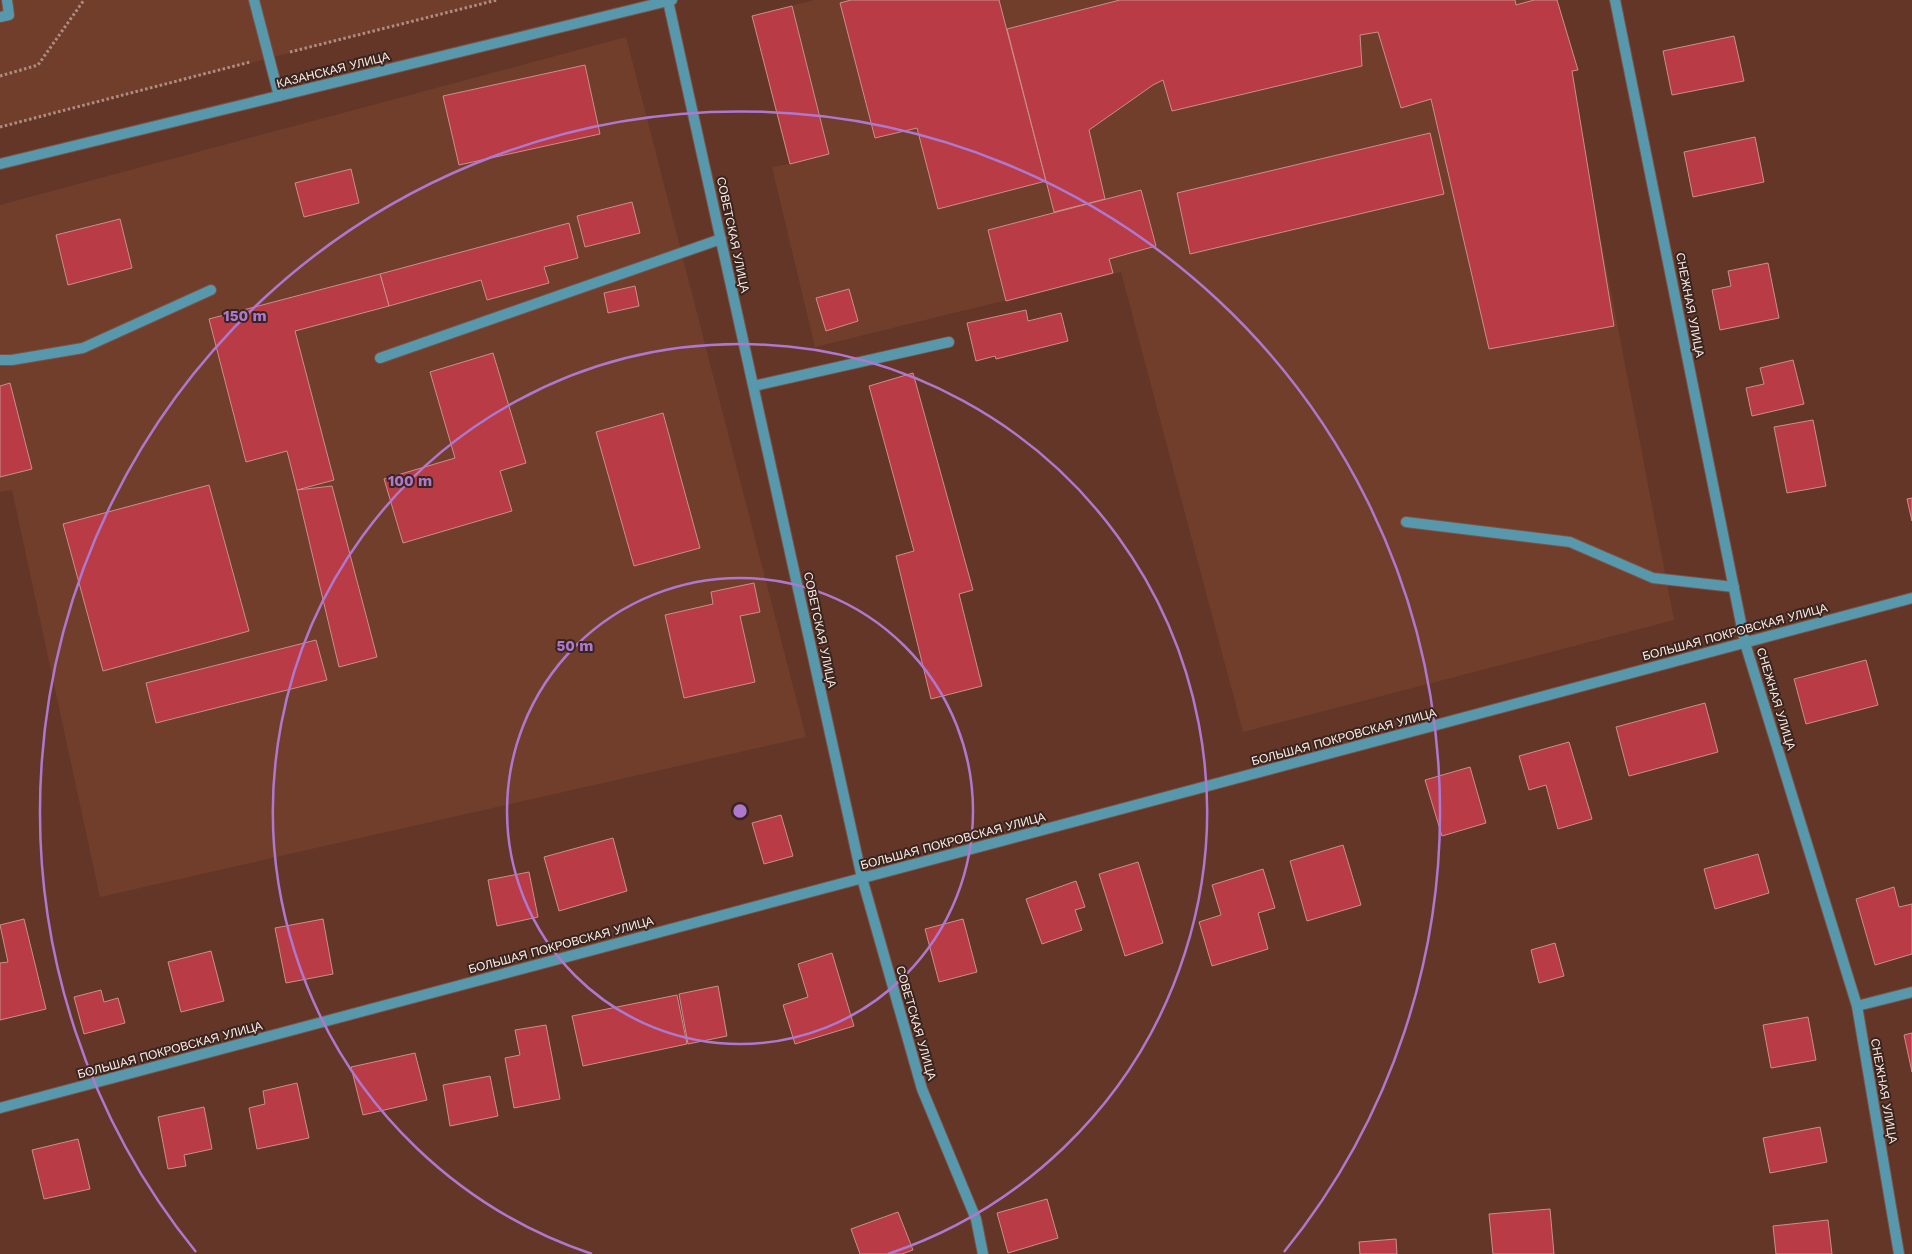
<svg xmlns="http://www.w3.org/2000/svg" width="1912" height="1254" font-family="'Work Sans',sans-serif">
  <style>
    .built { fill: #723e2c }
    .building { fill: #b93b46; stroke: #c88f8e }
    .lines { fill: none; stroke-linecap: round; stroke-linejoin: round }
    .service-casing { stroke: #7c5345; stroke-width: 12 }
    .minor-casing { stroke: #7c5345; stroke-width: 12 }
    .path { stroke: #ae8e84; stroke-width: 3; stroke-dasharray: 2.5 2.5; stroke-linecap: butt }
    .service { stroke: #5798ac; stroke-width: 10 }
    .minor { stroke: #5798ac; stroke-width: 10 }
    .ring { fill: none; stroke: #ae78ce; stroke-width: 2.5 }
    .labels { text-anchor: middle; stroke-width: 4; stroke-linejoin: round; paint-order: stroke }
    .street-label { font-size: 12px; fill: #fbeae4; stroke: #3a251e }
    .centre { fill: #ae78ce; stroke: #3a251e; stroke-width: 2.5 }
    .ring-label { font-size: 15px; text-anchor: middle; font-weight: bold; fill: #ae78ce; stroke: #3a251e; stroke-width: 4; stroke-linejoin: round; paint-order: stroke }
  </style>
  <rect width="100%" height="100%" fill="#643627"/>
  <g class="built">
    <polygon points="0,0 497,0 0,127"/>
    <polygon points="814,0 1555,0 1674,620 1243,732 1121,272 815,347 772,167 789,164 752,16"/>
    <polygon points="626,37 806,737 100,897 12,490 0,492 0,205"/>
  </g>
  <g class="building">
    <polygon points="851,0 999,0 1046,181 938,209 917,128 875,138 840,3"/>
    <polygon points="1120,0 1515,0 1516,5 1534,0 1557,0 1578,70 1572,71 1614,326 1489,349 1431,99 1401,108 1378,32 1360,35 1362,66 1172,111 1163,80 1153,85 1089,130 1105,199 1054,212 1007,29"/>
    <polygon points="792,6 829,154 790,164 752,16"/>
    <polygon points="1734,36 1744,81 1672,95 1663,51"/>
    <polygon points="585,65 600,134 459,165 443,96"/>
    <polygon points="1430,133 1444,194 1190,254 1177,193"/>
    <polygon points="1755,137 1764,182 1693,197 1684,152"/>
    <polygon points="351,169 359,203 304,217 295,183"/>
    <polygon points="1141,190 1156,246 1109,259 1113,273 1006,301 988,230"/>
    <polygon points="632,202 640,233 585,247 577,216"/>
    <polygon points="120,219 132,268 68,285 56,235"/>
    <polygon points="569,223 578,258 544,267 549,283 487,300 481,280 389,306 380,274"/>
    <polygon points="1768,263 1779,318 1720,330 1712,290 1731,286 1728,271"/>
    <polygon points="380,274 389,306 295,331 334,480 297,490 287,451 246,462 209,319"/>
    <polygon points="635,286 639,306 608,313 604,293"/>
    <polygon points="849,289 858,321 826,331 816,298"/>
    <polygon points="1026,310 1028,321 1061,313 1068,341 996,359 995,356 976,361 967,323"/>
    <polygon points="493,353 526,463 500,471 512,511 403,543 384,479 455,458 430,372"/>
    <polygon points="1793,360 1804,404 1752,416 1746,388 1764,384 1760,368"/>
    <polygon points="913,373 973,590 959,594 982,686 931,699 896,556 914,551 869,386"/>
    <polygon points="10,383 32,469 0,477 0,386"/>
    <polygon points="663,413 700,548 634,566 596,432"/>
    <polygon points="1813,420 1826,486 1787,493 1774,427"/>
    <polygon points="209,485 249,631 103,671 63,524"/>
    <polygon points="332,486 377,657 339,667 297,490"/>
    <polygon points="1912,498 1912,521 1907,499"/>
    <polygon points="754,583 760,612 740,616 755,682 684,698 665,615 713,604 711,592"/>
    <polygon points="316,640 327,680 156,723 146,683"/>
    <polygon points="1866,660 1878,705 1806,724 1794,679"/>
    <polygon points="1705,703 1718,752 1629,776 1616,727"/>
    <polygon points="1569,742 1592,819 1558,829 1546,785 1529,790 1519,756"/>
    <polygon points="1470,767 1486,823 1442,836 1425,780"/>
    <polygon points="781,815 793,856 764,864 752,823"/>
    <polygon points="613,838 627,891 559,911 544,857"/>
    <polygon points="1343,845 1361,905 1307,921 1290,861"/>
    <polygon points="1758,854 1769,893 1715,909 1704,869"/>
    <polygon points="1138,862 1163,943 1125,956 1099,874"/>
    <polygon points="1263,869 1275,908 1258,913 1268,949 1212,966 1199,922 1221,915 1212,885"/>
    <polygon points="529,872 538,917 497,926 488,880"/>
    <polygon points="1076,881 1085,907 1075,910 1082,930 1042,944 1026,899"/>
    <polygon points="1894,887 1899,907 1912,904 1912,954 1875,965 1856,899"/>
    <polygon points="24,919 46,1009 0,1020 0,963 8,962 0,925"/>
    <polygon points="323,919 333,974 286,983 275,928"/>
    <polygon points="963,919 977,972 939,982 925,929"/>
    <polygon points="1555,943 1564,976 1539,983 1531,950"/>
    <polygon points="211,951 224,1001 181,1012 168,962"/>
    <polygon points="832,953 854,1026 795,1044 783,1005 808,997 798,964"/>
    <polygon points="718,986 727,1036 688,1044 679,994"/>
    <polygon points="101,990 104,1002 118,998 125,1023 84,1034 74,997"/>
    <polygon points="677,995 687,1044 583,1066 572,1016"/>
    <polygon points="1808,1017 1816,1060 1771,1068 1763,1025"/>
    <polygon points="546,1025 560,1099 514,1108 505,1058 520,1055 515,1030"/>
    <polygon points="1912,1033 1912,1072 1904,1035"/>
    <polygon points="415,1053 427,1100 363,1115 351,1067"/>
    <polygon points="490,1076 498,1116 450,1126 443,1085"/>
    <polygon points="297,1083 309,1138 257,1149 249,1108 265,1104 263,1091"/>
    <polygon points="204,1107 212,1149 184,1155 186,1166 168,1169 158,1117"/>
    <polygon points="1820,1127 1827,1162 1770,1173 1763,1138"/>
    <polygon points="78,1139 90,1189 44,1199 32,1150"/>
    <polygon points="1047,1199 1058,1238 1008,1253 997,1213"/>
    <polygon points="1550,1209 1554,1254 1493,1254 1489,1214"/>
    <polygon points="898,1212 913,1250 902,1254 860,1254 851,1229"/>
    <polygon points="1828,1220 1832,1254 1776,1254 1773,1226"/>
    <polygon points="1396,1239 1397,1254 1360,1254 1359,1242"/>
  </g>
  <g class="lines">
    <g class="service-casing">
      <g id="service">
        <polyline points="254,0 279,96"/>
        <polyline points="0,17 9,15 7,0"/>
        <polyline points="380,358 721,239"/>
        <polyline points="0,360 12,360 83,348 211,290"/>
        <polyline points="754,386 949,342"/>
        <polyline points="1406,522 1570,542 1653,578 1734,587"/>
      </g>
    </g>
    <g class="minor-casing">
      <g id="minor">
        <polyline points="1615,0 1745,643 1857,1006 1899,1254"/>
        <polyline points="668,1 862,878 922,1089 976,1219 983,1254"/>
        <polyline points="0,164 672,0"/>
        <polyline points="1857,1006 1912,992"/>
        <polyline points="0,1108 1912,598"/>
      </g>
    </g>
    <g class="path">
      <polyline points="290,52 497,0"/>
      <polyline points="0,76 38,65 84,0"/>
      <polyline points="0,127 250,62"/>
    </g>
    <use href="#service" class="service"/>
    <use href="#minor" class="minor"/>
  </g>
  <g class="ring">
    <circle cx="740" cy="811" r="233"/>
    <path d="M592 1254A467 467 0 1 1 888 1254"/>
    <path d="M196 1252A700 700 0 1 1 1284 1252"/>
  </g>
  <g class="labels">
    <g class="street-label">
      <text transform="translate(333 70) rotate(-14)" y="4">КАЗАНСКАЯ УЛИЦА</text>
      <text transform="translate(733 235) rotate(78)" y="4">СОВЕТСКАЯ УЛИЦА</text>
      <text transform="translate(1690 305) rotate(79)" y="4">СНЕЖНАЯ УЛИЦА</text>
      <text transform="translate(820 630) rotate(78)" y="4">СОВЕТСКАЯ УЛИЦА</text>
      <text transform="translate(1735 632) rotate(-15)" y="4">БОЛЬШАЯ ПОКРОВСКАЯ УЛИЦА</text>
      <text transform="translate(1776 699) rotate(73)" y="4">СНЕЖНАЯ УЛИЦА</text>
      <text transform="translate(1344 737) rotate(-15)" y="4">БОЛЬШАЯ ПОКРОВСКАЯ УЛИЦА</text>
      <text transform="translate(953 841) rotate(-15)" y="4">БОЛЬШАЯ ПОКРОВСКАЯ УЛИЦА</text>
      <text transform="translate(561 945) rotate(-15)" y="4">БОЛЬШАЯ ПОКРОВСКАЯ УЛИЦА</text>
      <text transform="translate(916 1023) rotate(74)" y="4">СОВЕТСКАЯ УЛИЦА</text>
      <text transform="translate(170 1050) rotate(-15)" y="4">БОЛЬШАЯ ПОКРОВСКАЯ УЛИЦА</text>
      <text transform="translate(1884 1091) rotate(80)" y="4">СНЕЖНАЯ УЛИЦА</text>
    </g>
  </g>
  <circle cx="740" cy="811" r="8" class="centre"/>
  <g class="ring-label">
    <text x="245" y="321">150 m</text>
    <text x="410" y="486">100 m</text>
    <text x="575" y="651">50 m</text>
  </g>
</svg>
